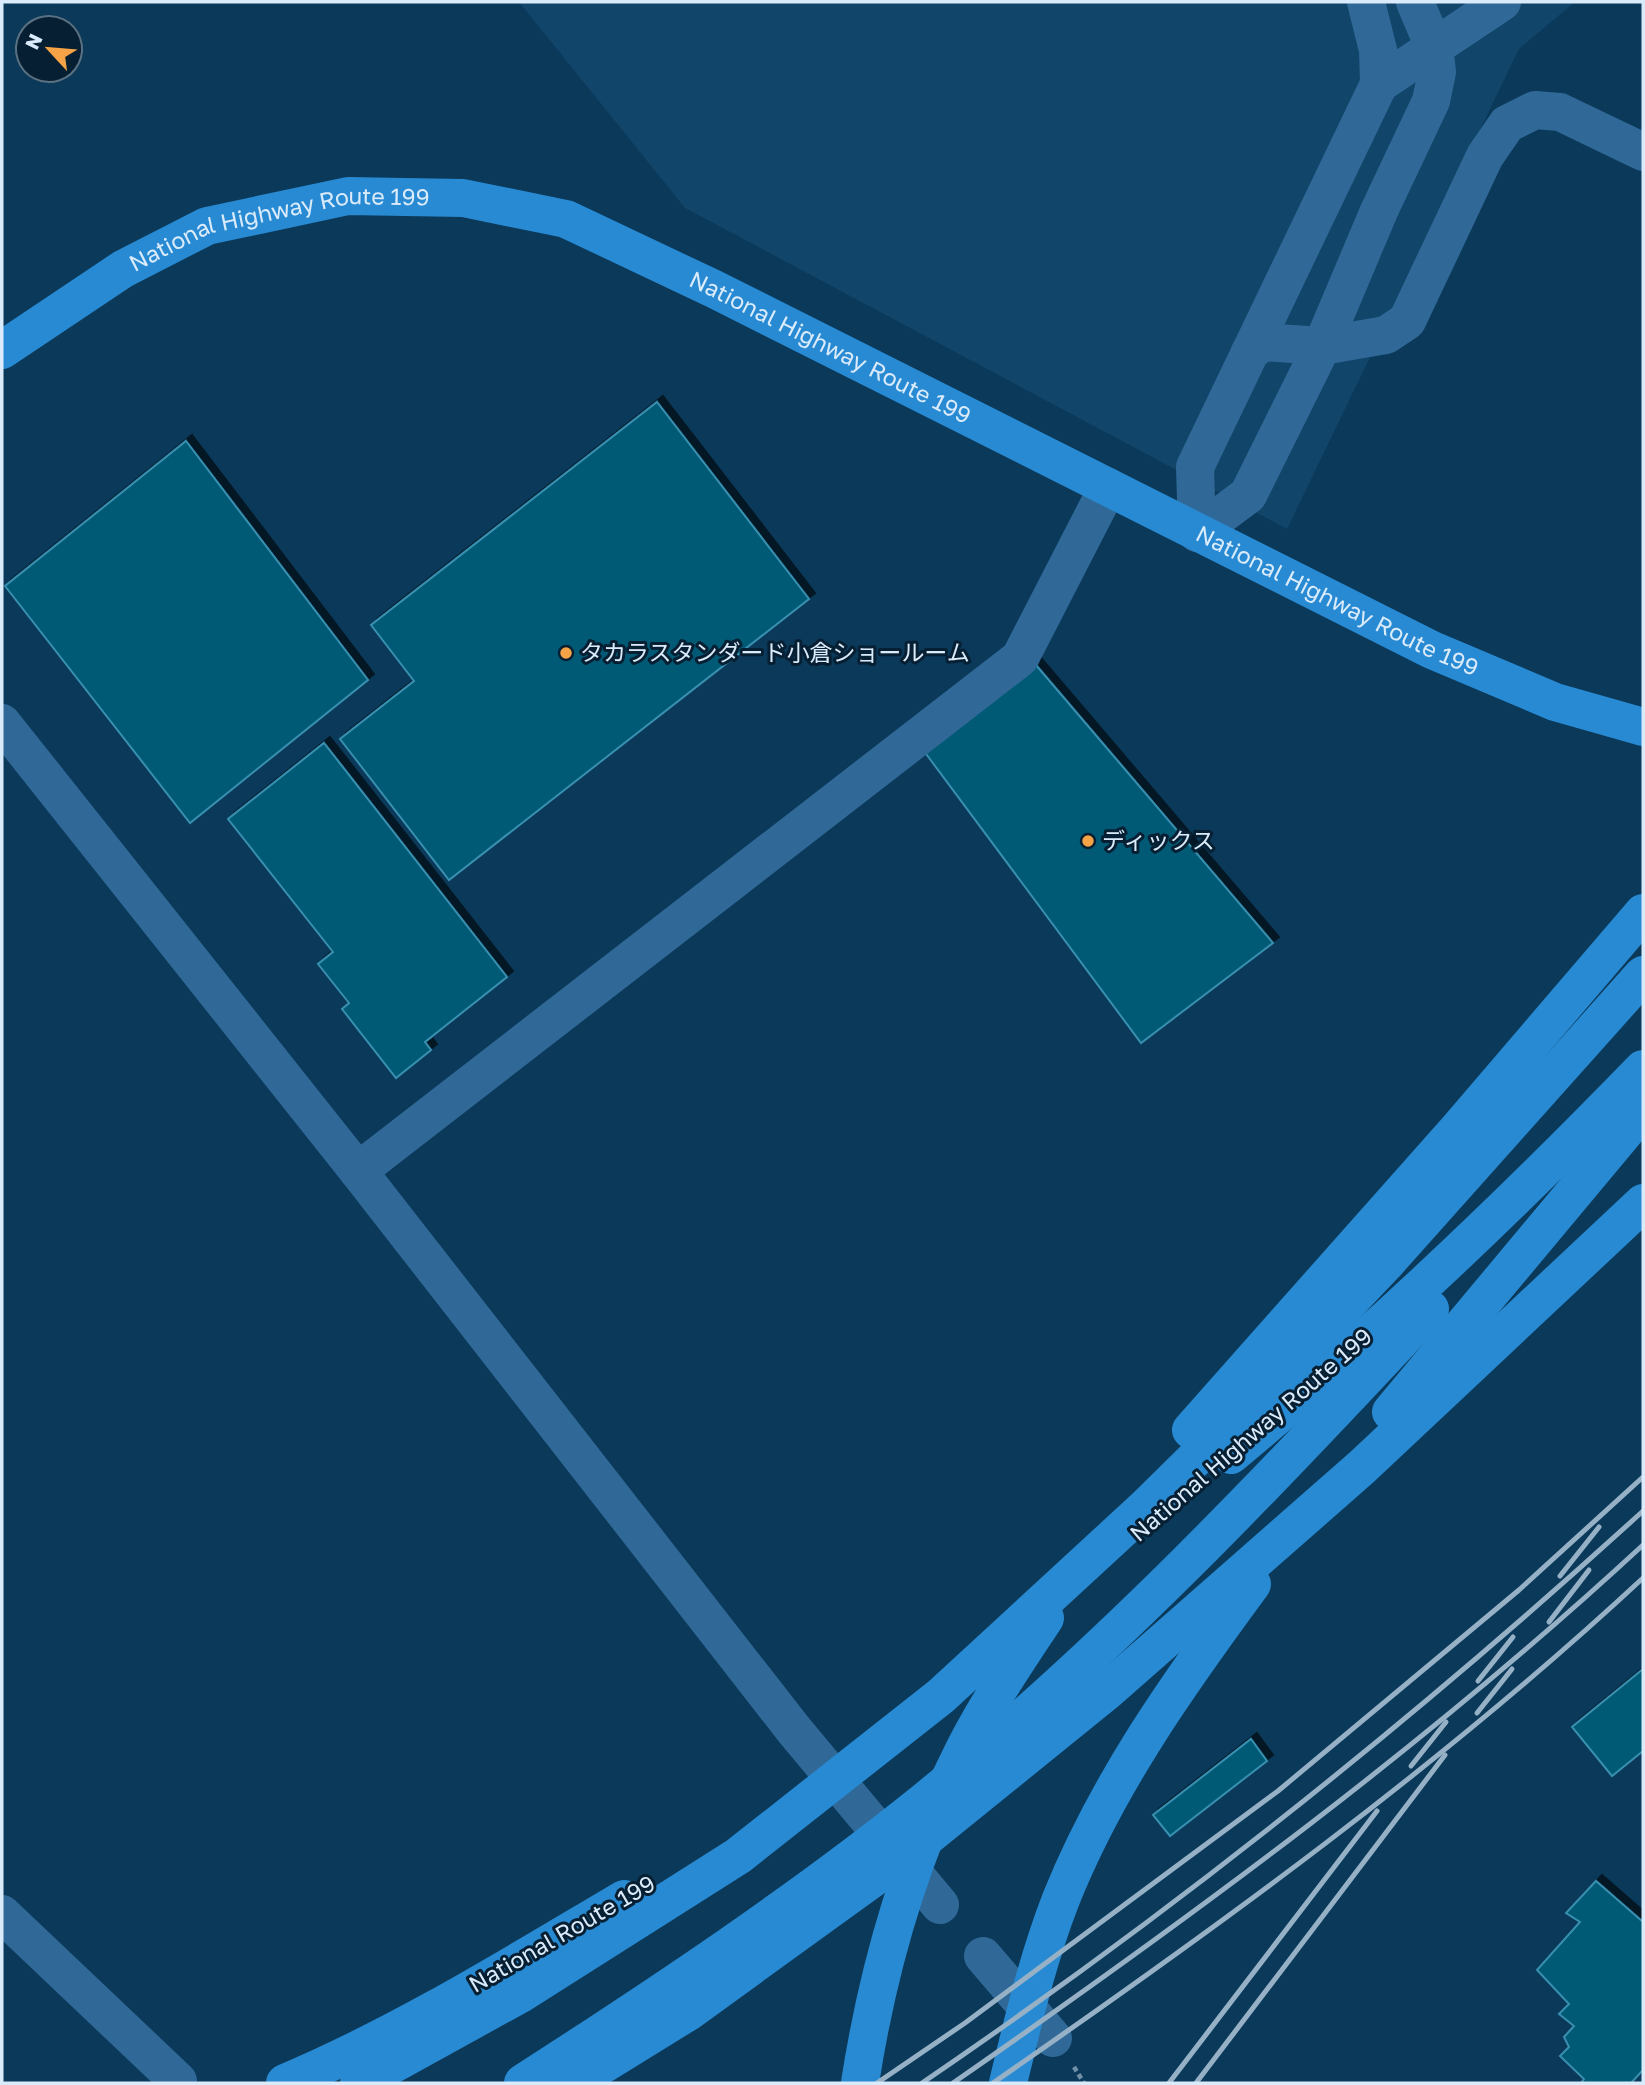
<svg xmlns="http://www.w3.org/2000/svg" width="1645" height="2085" font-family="'Golos Text','Noto Sans JP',sans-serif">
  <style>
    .built { fill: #11456a }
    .building { fill: #005a74; stroke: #388faf; stroke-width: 2; filter: url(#shadow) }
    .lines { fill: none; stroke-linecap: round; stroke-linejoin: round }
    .path { stroke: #7090a8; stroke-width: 4.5; stroke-dasharray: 5 3.5; stroke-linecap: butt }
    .minor { stroke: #306997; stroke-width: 38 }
    .highway { stroke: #288ad2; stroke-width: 38 }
    .rail { stroke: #96b1c6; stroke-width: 5 }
    .poi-dot { fill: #f5a346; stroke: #071f32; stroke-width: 2.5 }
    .labels { text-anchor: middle; stroke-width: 6; stroke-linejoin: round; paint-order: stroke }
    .street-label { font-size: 23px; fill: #daebfb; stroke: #071f32 }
    .poi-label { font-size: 23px; fill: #daebfb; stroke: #071f32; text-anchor: start }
  </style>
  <defs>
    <filter id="shadow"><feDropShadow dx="6" dy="-6" stdDeviation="0" flood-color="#0009"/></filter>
  </defs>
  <rect width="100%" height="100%" fill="#0b395a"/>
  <polygon class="built" points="519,2 1575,2 1519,49 1287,529 685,208"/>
  <g class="building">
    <polygon points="657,402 809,599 449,880 340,739 414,681 371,625"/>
    <polygon points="186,441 368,680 190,823 5,586"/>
    <polygon points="1024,651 1273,943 1141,1043 915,739"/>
    <polygon points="324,743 507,977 425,1042 431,1050 396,1078 342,1009 349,1003 318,964 333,952 228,819"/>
    <polygon points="1643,1669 1643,1751 1612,1776 1572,1727"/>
    <polygon points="1251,1739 1267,1761 1170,1836 1153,1815"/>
    <polygon points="1596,1881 1643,1922 1643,2070 1631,2083 1581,2083 1584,2079 1560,2056 1569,2047 1564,2037 1574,2026 1559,2014 1569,2004 1537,1970 1580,1922 1566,1913"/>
  </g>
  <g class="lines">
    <polyline class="path" points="1074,2067 1084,2083"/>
    <g class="minor">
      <polyline points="1379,84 1502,2"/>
      <polyline points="1250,352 1263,342 1322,346 1386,335 1407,321 1485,156 1507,124 1535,110 1560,112 1643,152"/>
      <polyline points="1197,533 1248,495 1322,346 1379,211 1431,101 1437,72 1434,47 1415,2"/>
      <polyline points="1197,533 1195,467 1379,84 1378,50 1366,2"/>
      <polyline points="2,723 358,1171 794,1730 940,1905"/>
      <polyline points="358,1171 1020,658 1108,487"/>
      <polyline points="2,1914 178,2081"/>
      <polyline points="983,1956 1053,2038"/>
    </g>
    <g class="highway">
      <path id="s1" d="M2 350 123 269 207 226 348 196 463 198 566 219 714 289 1432 650 1555 702 1643 727"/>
      <polyline points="1391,1412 1643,1110"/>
      <polyline points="1191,1430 1458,1129 1643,913"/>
      <path d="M1231 1455C1376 1334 1512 1204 1643 1069"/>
      <path d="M285 2083C403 2033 514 1964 624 1899"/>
      <polyline points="359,2083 522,1993 738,1856 941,1696 1145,1508 1271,1384 1385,1264 1643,975"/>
      <path d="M523 2083C661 1994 798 1903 926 1800 1108 1652 1271 1480 1430 1309"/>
      <polyline points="573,2083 688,2012 902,1857 1107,1691 1362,1467 1643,1203"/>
      <path d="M860 2083C877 1973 908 1864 957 1764 981 1713 1014 1665 1045 1618"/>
      <path d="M1008 2083C1023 2021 1038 1958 1061 1899 1107 1784 1179 1683 1252 1584"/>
    </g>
    <g class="rail">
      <polyline points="1560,1576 1599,1527"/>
      <polyline points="1549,1622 1589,1570"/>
      <polyline points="1478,1681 1513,1637"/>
      <polyline points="1477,1713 1512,1669"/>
      <polyline points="1411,1766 1446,1722"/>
      <polyline points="877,2083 965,2023 1278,1791 1519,1590 1643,1477"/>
      <path d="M922 2083C1176 1910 1416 1718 1643 1511"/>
      <path d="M953 2083C1192 1917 1429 1743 1643 1545"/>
      <path d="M993 2083C1218 1927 1442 1765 1643 1578"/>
      <polyline points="1169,2083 1377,1811"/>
      <polyline points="1196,2083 1445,1755"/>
    </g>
  </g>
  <g class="poi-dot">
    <circle cx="566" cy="653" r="7"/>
    <circle cx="1088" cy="841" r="7"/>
  </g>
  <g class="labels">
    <g class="street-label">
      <text dy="8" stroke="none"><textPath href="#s1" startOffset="310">National Highway Route 199</textPath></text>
      <text dy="8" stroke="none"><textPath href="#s1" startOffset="898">National Highway Route 199</textPath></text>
      <text dy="8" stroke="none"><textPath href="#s1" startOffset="1465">National Highway Route 199</textPath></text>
      <text transform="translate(1251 1435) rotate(-41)" y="8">National Highway Route 199</text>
      <text transform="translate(562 1934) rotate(-30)" y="8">National Route 199</text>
    </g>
    <g class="poi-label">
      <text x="580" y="661">タカラスタンダード小倉ショールーム</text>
      <text x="1102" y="849">ディックス</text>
    </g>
  </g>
  <rect width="1645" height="2085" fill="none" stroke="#daebfb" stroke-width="7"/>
  <g transform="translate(49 49) rotate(296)"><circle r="33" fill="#071f32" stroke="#5b7182" stroke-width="2"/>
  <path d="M0-5L12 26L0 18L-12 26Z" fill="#f5a346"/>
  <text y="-10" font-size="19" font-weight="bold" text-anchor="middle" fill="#daebfb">N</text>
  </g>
</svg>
